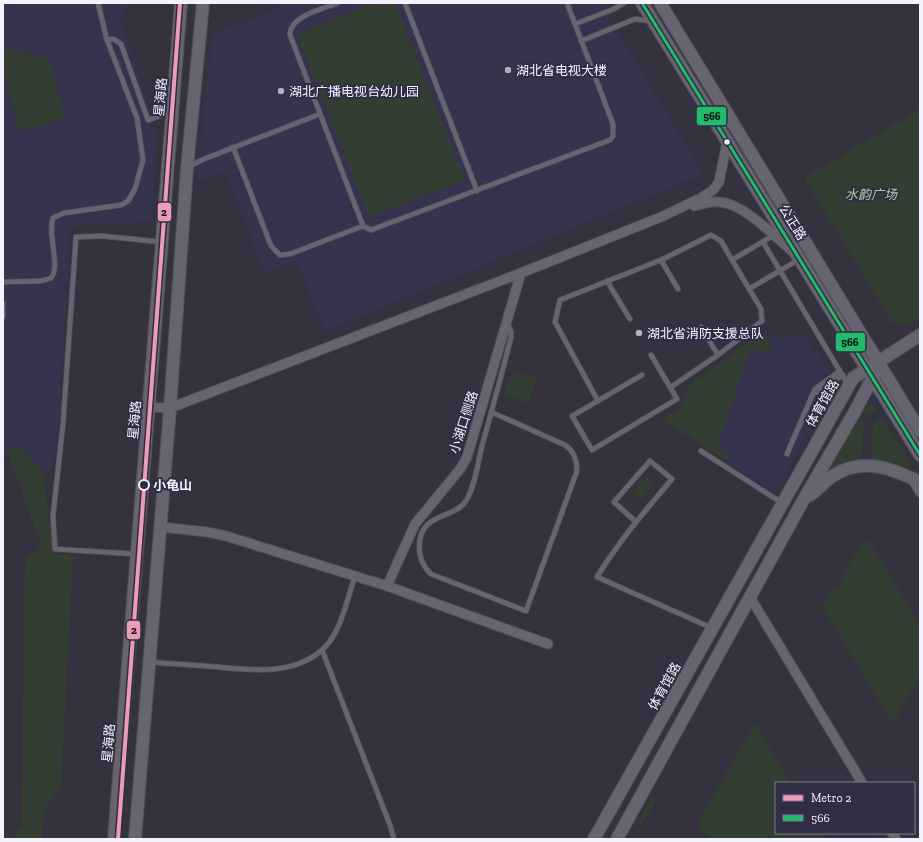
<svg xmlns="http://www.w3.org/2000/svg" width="923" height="842" font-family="'Zilla Slab','Noto Sans SC',serif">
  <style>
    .built { fill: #36334e }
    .green { fill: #323e32 }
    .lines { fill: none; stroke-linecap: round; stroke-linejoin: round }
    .lane-casing { stroke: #504f59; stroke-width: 6 }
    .street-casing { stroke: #504f59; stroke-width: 11 }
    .secondary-casing { stroke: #504f59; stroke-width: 14 }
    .lane { stroke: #65646f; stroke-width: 4.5 }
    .street { stroke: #65646f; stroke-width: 9 }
    .secondary { stroke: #65646f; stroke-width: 12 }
    .bus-1-casing { stroke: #302d44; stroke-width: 6 }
    .bus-1 { stroke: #20bc6c; stroke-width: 3 }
    .metro-1-casing { stroke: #302d44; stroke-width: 7 }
    .metro-1 { stroke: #ec9cbb; stroke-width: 4 }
    .poi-dot { fill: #b0afbb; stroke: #302d44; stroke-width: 1.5 }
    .bus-dot { fill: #f3f2fe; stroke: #302d44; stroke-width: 1.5 }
    .stop-dot { fill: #302d44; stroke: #f3f2fe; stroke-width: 2 }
    .labels { text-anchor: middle; stroke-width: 4; stroke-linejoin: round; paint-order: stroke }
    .poi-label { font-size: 13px; fill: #f3f2fe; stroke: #302d44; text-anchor: start }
    .street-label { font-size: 13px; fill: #f3f2fe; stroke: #302d44 }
    .park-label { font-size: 13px; font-style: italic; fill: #a8d0a0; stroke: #302d44 }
    .stop-label { font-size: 13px; font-weight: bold; fill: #f3f2fe; stroke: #302d44; text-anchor: start }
    .line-badge { stroke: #302d44; stroke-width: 1.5 }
    .pale-badge-label { font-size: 11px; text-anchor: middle; font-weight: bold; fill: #111 }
  </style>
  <rect width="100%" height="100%" fill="#34323f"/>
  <g class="built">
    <polygon points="3,3 121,3 123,7 121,19 157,135 151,221 70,227 59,423 52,471 43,471 22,447 3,449"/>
    <polygon points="292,3 600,3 703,174 325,331 297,260 264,273 226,171 197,182 212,34"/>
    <polygon points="802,332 813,351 817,349 831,372 828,375 834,386 775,492 661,419 679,409 690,384 759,334 794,337"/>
  </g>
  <g class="green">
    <polygon points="375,3 395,3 465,180 369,217 297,34"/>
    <polygon points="3,48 49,58 65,119 19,131 3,68"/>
    <polygon points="920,109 920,318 909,325 892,322 804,178"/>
    <polygon points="759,334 767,335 773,355 751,348 717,448 730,452 727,461 661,419 679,409 690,384"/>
    <polygon points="513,370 537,379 528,403 503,394"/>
    <polygon points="870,404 874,405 877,410 869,416 862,412"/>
    <polygon points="882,418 910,462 910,468 871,460 873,424"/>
    <polygon points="858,419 864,423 861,460 831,469 831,466"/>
    <polygon points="22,447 43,471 53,554 73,555 61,786 44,811 42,839 16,839 16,828 21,827 25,557 38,551 40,543 6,448"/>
    <polygon points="646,477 654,484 641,500 632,493"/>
    <polygon points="869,541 920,625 920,675 893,724 822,607 834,586 837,587 862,542"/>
    <polygon points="755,723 790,783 776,783 776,833 820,833 824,839 708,839 698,823"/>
    <polygon points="652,797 656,800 642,825 638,823"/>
  </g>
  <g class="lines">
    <g class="lane-casing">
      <g id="lane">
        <path d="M338 3C323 9 289 16 290 35L363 226 371 230 610 140 613 136V124L567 3"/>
        <polyline points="405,3 477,191"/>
        <polyline points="575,24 614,9 624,3"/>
        <polyline points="107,40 114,39 121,44 148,120 172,112"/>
        <polyline points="581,41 635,19 651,21"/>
        <polyline points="233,147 271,246 280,255 290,254 363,226"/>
        <polyline points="188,167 204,159 320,114"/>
        <polyline points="763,242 848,385"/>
        <polyline points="661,260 678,289"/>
        <polyline points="732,260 774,235"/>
        <polyline points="607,281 630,319"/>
        <path d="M3 282 41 281 51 278C61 267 47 233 53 218L64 213 121 205 128 201 135 189 143 160 137 118 107 40 98 3"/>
        <polyline points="749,289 798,260"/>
        <polyline points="3,303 3,317"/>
        <polyline points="701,327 718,355"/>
        <polyline points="642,375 572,416 592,450 677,399 651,355"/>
        <polyline points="813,394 843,375"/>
        <polyline points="598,401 555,322 560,300 661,260 711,235 721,241 732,260 761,309 762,321 718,355 671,387"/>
        <path d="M491 412 565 445C574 451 577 460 577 471L526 611 431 574C420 564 417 549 421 535 428 514 457 516 466 501 475 486 478 463 482 446 492 410 502 374 511 337V331L507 324"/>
        <polyline points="701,451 782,503"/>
        <polyline points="787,454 815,389 840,371"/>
        <path d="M636 522 614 502 650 461 672 479C645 511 619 541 597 577L712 628"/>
        <polyline points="135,554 55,549 53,516 63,424 76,237 102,236 161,242"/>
        <polyline points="322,650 390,825 394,839"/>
        <path d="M150 662C172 664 194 665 217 667 252 670 292 676 322 650 341 634 347 599 355 576"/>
      </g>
    </g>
    <g class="street-casing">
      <g id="street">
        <path d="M694 206C702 204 711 201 719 202 743 203 773 235 791 250"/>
        <polyline points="149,407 170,408 521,273 661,217 701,198 713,190 719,182 727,142"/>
        <polyline points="912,478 920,492"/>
        <polyline points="161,527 207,532 226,536 387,586 548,644"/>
        <polyline points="387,586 415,524 461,468 467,457 521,273"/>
        <polyline points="750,597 861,781"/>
        <polyline points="892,833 896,839"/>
      </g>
    </g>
    <g class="secondary-casing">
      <g id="secondary">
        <polyline points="642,3 920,455"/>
        <polyline points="660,3 920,431"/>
        <path d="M810 495C818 490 824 482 831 477 861 456 891 468 920 482"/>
        <polyline points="114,839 181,3"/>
        <polyline points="135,839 170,408 187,168 203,3"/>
        <polyline points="594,839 853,378 920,335"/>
        <polyline points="617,839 805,497 854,413 873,377 878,361"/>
      </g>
    </g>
    <use href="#lane" class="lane"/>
    <use href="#street" class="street"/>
    <use href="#secondary" class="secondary"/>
    <g class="bus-1-casing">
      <polyline id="bus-1" points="642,3 920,455"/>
    </g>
    <use href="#bus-1" class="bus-1"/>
    <g class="metro-1-casing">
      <polyline id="metro-1" points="118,839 180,3"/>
    </g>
    <use href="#metro-1" class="metro-1"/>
  </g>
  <g class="poi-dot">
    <circle cx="508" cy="70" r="4"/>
    <circle cx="281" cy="91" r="4"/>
    <circle cx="639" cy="333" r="4"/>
  </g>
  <circle class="bus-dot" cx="727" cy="142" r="3.5"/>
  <circle class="stop-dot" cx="144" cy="485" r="5"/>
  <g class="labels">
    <g class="poi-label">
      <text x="516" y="75">湖北省电视大楼</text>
      <text x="289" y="96">湖北广播电视台幼儿园</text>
      <text x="647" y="338">湖北省消防支援总队</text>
    </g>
    <g class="street-label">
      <text transform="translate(160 97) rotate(-85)" y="5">星海路</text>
      <text transform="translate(793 222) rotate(58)" y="5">公正路</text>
      <text transform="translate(822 403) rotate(-60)" y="5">体育馆路</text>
      <text transform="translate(134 420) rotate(-85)" y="5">星海路</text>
      <text transform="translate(463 422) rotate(-72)" y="5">小湖口侧路</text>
      <text transform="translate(664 686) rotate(-61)" y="5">体育馆路</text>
      <text transform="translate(108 743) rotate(-85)" y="5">星海路</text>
    </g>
    <g class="park-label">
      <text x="871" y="199">水韵广场</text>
    </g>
    <g class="stop-label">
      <text x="153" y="490">小龟山</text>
    </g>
  </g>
  <g class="line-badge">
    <rect x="696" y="106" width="31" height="20" rx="4" fill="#20bc6c"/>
    <rect x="157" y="202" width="15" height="20" rx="4" fill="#ec9cbb"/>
    <rect x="835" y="332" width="31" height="20" rx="4" fill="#20bc6c"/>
    <rect x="126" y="620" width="15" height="20" rx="4" fill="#ec9cbb"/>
  </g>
  <g class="pale-badge-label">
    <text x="712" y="120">566</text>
    <text x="164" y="216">2</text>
    <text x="850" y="346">566</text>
    <text x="134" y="634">2</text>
  </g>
  <rect width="923" height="842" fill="none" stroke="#f3f2fe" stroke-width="8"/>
  <rect x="775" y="782" width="140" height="52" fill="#302d44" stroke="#7e7c8e"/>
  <rect x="783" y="795" width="20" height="6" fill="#ec9cbb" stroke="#7e7c8e"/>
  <text x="811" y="802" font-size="12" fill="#f3f2fe">Metro 2</text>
  <rect x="783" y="815" width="20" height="6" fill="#20bc6c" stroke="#7e7c8e"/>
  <text x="811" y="822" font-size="12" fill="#f3f2fe">566</text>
</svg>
